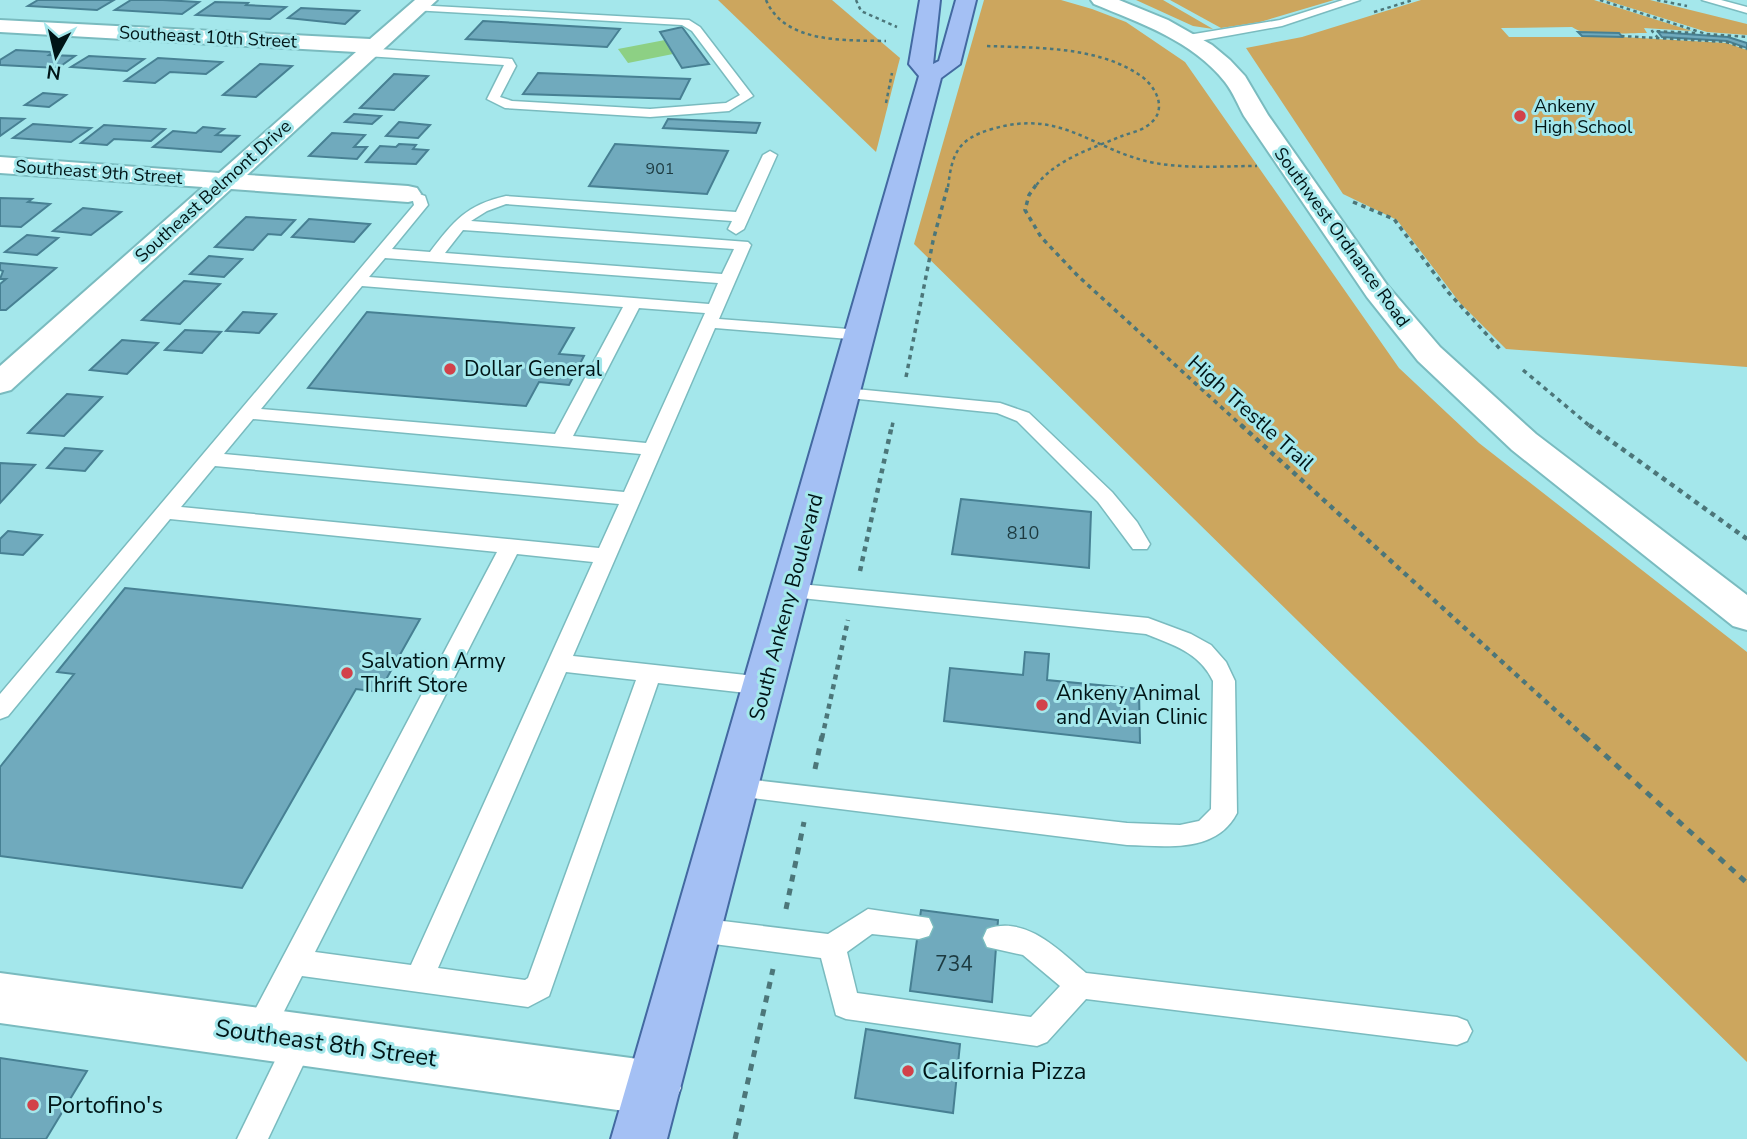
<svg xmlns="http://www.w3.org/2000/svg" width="1747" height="1139" font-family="'Nunito Sans',sans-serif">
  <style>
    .green { fill: #cca65e }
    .water { fill: #8dd084 }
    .building { fill: #70aabd; stroke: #478093; stroke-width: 2 }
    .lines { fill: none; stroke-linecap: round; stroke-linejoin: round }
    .service-casing { stroke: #7abbbf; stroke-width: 3 }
    .minor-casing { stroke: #7abbbf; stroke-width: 4 }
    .tertiary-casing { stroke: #7abbbf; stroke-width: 4 }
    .primary-casing { stroke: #4369a1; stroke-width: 4 }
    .path-far3 { stroke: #4c7679; stroke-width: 2.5; stroke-dasharray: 3.5 3.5; stroke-linecap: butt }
    .path-far2 { stroke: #4c7679; stroke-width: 3.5; stroke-dasharray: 4.5 4.5; stroke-linecap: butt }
    .path-far1 { stroke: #4c7679; stroke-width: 4.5; stroke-dasharray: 5 5; stroke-linecap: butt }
    .path { stroke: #4c7679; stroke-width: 5; stroke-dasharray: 7 7; stroke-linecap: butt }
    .service { fill: #fff; fill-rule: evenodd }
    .minor { fill: #fff; fill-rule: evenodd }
    .tertiary { fill: #fff; fill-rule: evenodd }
    .primary { fill: #a4c0f4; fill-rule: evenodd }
    .poi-dot { fill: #d2424a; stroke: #a4e7eb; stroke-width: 2.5 }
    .labels { text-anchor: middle; stroke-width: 6; stroke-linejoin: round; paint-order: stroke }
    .far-number-label { font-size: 16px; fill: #1c3a40 }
    .far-street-label { font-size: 18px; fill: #001517; stroke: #a4e7eb }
    .far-poi-label { font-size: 18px; fill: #001517; stroke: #a4e7eb; text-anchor: start }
    .number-label { font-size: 18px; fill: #1c3a40 }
    .poi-label { font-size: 21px; fill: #001517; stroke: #a4e7eb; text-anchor: start }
    .street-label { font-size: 21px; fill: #001517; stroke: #a4e7eb }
    .near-number-label { font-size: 21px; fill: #1c3a40 }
    .near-street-label { font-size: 24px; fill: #001517; stroke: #a4e7eb }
    .near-poi-label { font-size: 24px; fill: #001517; stroke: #a4e7eb; text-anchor: start }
  </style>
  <rect width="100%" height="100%" fill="#a4e7eb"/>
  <g class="green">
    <polygon points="718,0 832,0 900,58 876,152"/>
    <polygon points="984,0 1061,0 1092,9 1126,22 1185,62 1399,368 1479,443 1747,652 1747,1062 914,244"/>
    <polygon points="1136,0 1163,0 1213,29 1193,26"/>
    <polygon points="1170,0 1334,0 1260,22 1221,28"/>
    <path d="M1421 0H1594L1692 31 1644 28 1647 33C1629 32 1586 38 1572 27L1501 28 1509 37H1622L1727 43 1747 50V367L1506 349 1460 303 1397 220 1343 194 1246 48 1302 37Z"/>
    <polygon points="1605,0 1650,0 1747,24 1747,35 1707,32"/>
  </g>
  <polygon class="water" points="665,40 673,54 628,63 618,49"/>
  <g class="building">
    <polygon points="38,0 114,0 97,10 28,6"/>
    <polygon points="131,0 163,0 199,2 182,14 115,10"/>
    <polygon points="215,2 248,3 246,5 286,7 270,19 196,15"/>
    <polygon points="301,8 359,11 345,24 288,18"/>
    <polygon points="483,21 620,29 607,47 466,39"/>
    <polygon points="682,27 709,64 682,68 660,32"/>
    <polygon points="1578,32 1619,33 1622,37 1582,36"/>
    <polygon points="1658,32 1728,37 1747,43 1747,48 1727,41 1662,37"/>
    <polygon points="16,50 53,52 49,55 75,56 58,68 0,65 0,60"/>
    <polygon points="89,56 144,59 127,71 71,67"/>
    <polygon points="158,58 222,62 206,74 170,72 155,83 125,81"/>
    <polygon points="260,64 292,66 256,97 223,95"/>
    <polygon points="538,73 690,79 680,99 523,94"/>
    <polygon points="394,74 428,76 394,110 360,108"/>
    <polygon points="43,93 66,95 49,107 25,105"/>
    <polygon points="354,114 381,116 372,124 345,122"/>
    <polygon points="0,118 24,119 0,136"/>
    <polygon points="668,119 760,123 756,133 663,128"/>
    <polygon points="399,122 430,125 418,138 386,136"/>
    <polygon points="33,124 91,128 71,142 13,138"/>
    <polygon points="104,125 165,129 151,141 114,139 107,145 81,143"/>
    <polygon points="203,127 224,129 216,135 239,136 221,152 153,147 173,131 196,133"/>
    <polygon points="332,133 365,135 354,147 367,147 357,159 309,156"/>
    <polygon points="399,144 416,145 413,149 428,150 416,164 366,162 380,146 396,147"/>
    <polygon points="615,144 728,151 707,194 589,186"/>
    <polygon points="0,198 32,199 28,202 50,204 21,227 0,226"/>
    <polygon points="83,208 121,212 91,235 53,231"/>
    <polygon points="246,217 295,220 281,235 268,234 253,250 215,247"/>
    <polygon points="309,219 370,224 354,242 292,237"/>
    <polygon points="27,235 58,238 37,255 5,252"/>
    <polygon points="209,256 242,259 224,277 190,274"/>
    <polygon points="0,263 56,268 6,310 0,310 0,284 6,279 0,279 3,271 0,270"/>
    <polygon points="184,281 220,284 180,324 142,320"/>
    <polygon points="243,312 276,314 259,333 226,331"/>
    <polygon points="367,312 574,328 559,354 584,356 569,385 539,382 526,406 308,388"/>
    <polygon points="185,330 221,332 202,353 165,350"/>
    <polygon points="122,340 158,343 127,374 90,370"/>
    <polygon points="67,394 102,397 64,436 28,433"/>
    <polygon points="65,448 102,451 85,471 47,468"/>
    <polygon points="0,463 35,465 0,503"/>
    <polygon points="961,499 1091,512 1089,568 952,554"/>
    <polygon points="8,531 42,535 23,555 0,553 0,539"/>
    <polygon points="125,588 420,619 379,692 356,689 242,888 0,856 0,767 74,674 57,672"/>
    <polygon points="1025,652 1049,654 1047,680 1139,689 1140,743 944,721 950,668 1023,675"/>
    <polygon points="921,910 998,920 992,1002 910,991"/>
    <polygon points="866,1029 960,1044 953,1113 855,1098"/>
    <polygon points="0,1058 87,1071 46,1139 0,1139"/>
  </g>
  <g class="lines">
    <g class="service-casing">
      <g id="service">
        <polygon points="1343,0 1360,0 1282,26 1188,43 1182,39 1188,35 1280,20"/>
        <polygon points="1702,0 1721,0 1747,7 1747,13"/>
        <polygon points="416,5 689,20 700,27 753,96 729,111 650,117 505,108 487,99 504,65 366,56 360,52 366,48 512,59 516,66 500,97 512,101 650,109 726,103 740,95 692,31 682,25 412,10 412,6"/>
        <path d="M770 151 777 155 744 229 736 234 728 229 732 221 506 204 487 211 471 221 748 242 751 245 719 319 861 330 869 335 861 340 715 328 573 656 764 677 772 680 776 686 772 692 764 695 658 683 549 996 528 1007 302 976 268 1043 258 1047 248 1043 243 1033 248 1023 497 552 170 519 8 716 0 719V694L414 205 413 201 401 194 403 191 408 190 425 196 428 205 392 249 430 252C454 221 466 205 506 196L736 212 763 155ZM463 230 734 249 722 274 445 253ZM385 258 718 283 709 304 369 277ZM362 286 623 307 555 434 261 409ZM639 308 705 313 646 443 573 436ZM253 419 641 454 624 492 224 454ZM215 466 619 504 599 548 181 507ZM517 554 593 562 411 965 315 952ZM566 672 636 680 528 978 525 980 438 968Z"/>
        <polygon points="845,388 1000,403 1029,413 1112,492 1137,522 1150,544 1147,549 1133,549 1098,502 1017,421 997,413 839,397 836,393 839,389"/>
        <path d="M790 583 1148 618 1191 634 1211 645 1226 662 1235 681 1237 813C1216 854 1165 846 1127 845L728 795 725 788 728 781 737 778 1127 823 1180 825 1199 821 1211 809 1213 681C1199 652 1173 645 1146 634L782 596 779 591 782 586Z"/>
        <path d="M868 909 929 918 933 927 929 936 919 939 872 934 847 952 857 993 1031 1017 1060 986 1023 955 987 947 983 938 987 929C1026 915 1059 950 1086 973L1457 1017 1467 1021 1472 1031 1467 1041 1457 1045 1086 999 1047 1042 1037 1046 846 1019 836 1015 821 958 698 942 688 939 684 930 688 921 698 918 828 934Z"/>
        <polygon points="300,1026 310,1030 315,1040 268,1139 237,1139 290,1030"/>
      </g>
    </g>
    <g class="minor-casing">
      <g id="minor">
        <polygon points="415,0 437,0 247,175 408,186 417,188 421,194 417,200 408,202 231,189 11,390 0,393 0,366 203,187 0,173 0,157 219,173 356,52 0,32 0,20 370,39"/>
        <polygon points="0,973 653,1061 672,1069 681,1088 672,1107 653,1115 0,1023"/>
      </g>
    </g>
    <g class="tertiary-casing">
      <path id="tertiary" d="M1091 0H1119L1168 20 1212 45 1230 60 1245 76 1268 115 1387 285 1440 347 1536 434 1747 595V630L1733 626 1512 450 1418 361 1367 297 1244 116C1238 105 1233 92 1225 82 1193 41 1140 23 1094 4Z"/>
    </g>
    <g class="primary-casing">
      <polygon id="primary" points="920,0 940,0 933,64 939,61 956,0 976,0 960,64 941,78 667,1139 611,1139 919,76 909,64"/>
    </g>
    <g class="path-far3">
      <path d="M766 0C785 44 845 40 886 41"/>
      <polyline points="856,0 861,11 897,27"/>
      <polyline points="1600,0 1706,34 1747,37"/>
      <polyline points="1657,0 1687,6"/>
      <polyline points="1374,12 1413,0"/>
      <polyline points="1621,36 1726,42 1747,49"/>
      <polyline points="1658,38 1652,31 1698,33"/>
      <path d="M987 46C1036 48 1095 46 1138 74 1156 85 1170 111 1147 126 1140 131 1130 133 1122 136 1093 148 1054 160 1035 187"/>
      <polyline points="886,103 892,73"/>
      <path d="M948 187C952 153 958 139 992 129 1063 108 1092 151 1155 163 1188 169 1224 166 1257 166"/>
    </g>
    <g class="path-far2">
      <polyline points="1036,185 1029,195 1025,210 1041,237 1078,276 1243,427"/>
      <polyline points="1353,202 1394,219 1448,292 1500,349"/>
      <polyline points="1523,370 1591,427"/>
      <polyline points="906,377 933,241 948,185"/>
      <polyline points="892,427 893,422"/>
    </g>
    <g class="path-far1">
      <polyline points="1241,425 1586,738"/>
      <polyline points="1589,425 1747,539"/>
      <polyline points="860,571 892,425"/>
      <polyline points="822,738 848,620"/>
    </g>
    <g class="path">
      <polyline points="1584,736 1747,883"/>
      <polyline points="815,769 822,736"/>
      <polyline points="786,909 804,822"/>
      <polyline points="735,1139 773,969"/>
    </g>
    <use href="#service" class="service"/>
    <use href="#minor" class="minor"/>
    <use href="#tertiary" class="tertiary"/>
    <use href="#primary" class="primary"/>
  </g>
  <g class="poi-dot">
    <circle cx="1520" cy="116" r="7"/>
    <circle cx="450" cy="369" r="7"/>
    <circle cx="347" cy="673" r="7"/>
    <circle cx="1042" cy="705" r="7"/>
    <circle cx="908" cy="1071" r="7"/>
    <circle cx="33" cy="1105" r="7"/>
  </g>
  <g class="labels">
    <g class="far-number-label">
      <text x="660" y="174">901</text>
    </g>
    <g class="far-street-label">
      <text transform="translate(208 37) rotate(3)" y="6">Southeast 10th Street</text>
      <text transform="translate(99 172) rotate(4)" y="6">Southeast 9th Street</text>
      <text transform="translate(213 191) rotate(-42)" y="6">Southeast Belmont Drive</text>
      <text transform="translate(1342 237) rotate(54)" y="6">Southwest Ordnance Road</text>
    </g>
    <g class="far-poi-label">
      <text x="1534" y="112">Ankeny<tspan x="1534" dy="21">High School</tspan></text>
    </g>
    <g class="number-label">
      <text x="1023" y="539">810</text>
    </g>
    <g class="poi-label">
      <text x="464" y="376">Dollar General</text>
      <text x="361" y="668">Salvation Army<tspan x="361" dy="24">Thrift Store</tspan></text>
      <text x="1056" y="700">Ankeny Animal<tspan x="1056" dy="24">and Avian Clinic</tspan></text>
    </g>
    <g class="street-label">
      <text transform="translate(1251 413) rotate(42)" y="7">High Trestle Trail</text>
      <text transform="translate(786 607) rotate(-75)" y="7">South Ankeny Boulevard</text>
    </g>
    <g class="near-number-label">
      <text x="954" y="971">734</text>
    </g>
    <g class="near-street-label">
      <text transform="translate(326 1043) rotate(8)" y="8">Southeast 8th Street</text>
    </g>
    <g class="near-poi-label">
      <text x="922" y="1079">California Pizza</text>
      <text x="47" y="1113">Portofino's</text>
    </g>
  </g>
  <g transform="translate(56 56) rotate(188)" stroke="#a4e7eb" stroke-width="5" paint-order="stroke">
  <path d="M0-5L12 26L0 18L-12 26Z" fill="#001517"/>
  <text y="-10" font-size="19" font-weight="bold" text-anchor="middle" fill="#001517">N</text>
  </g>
</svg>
